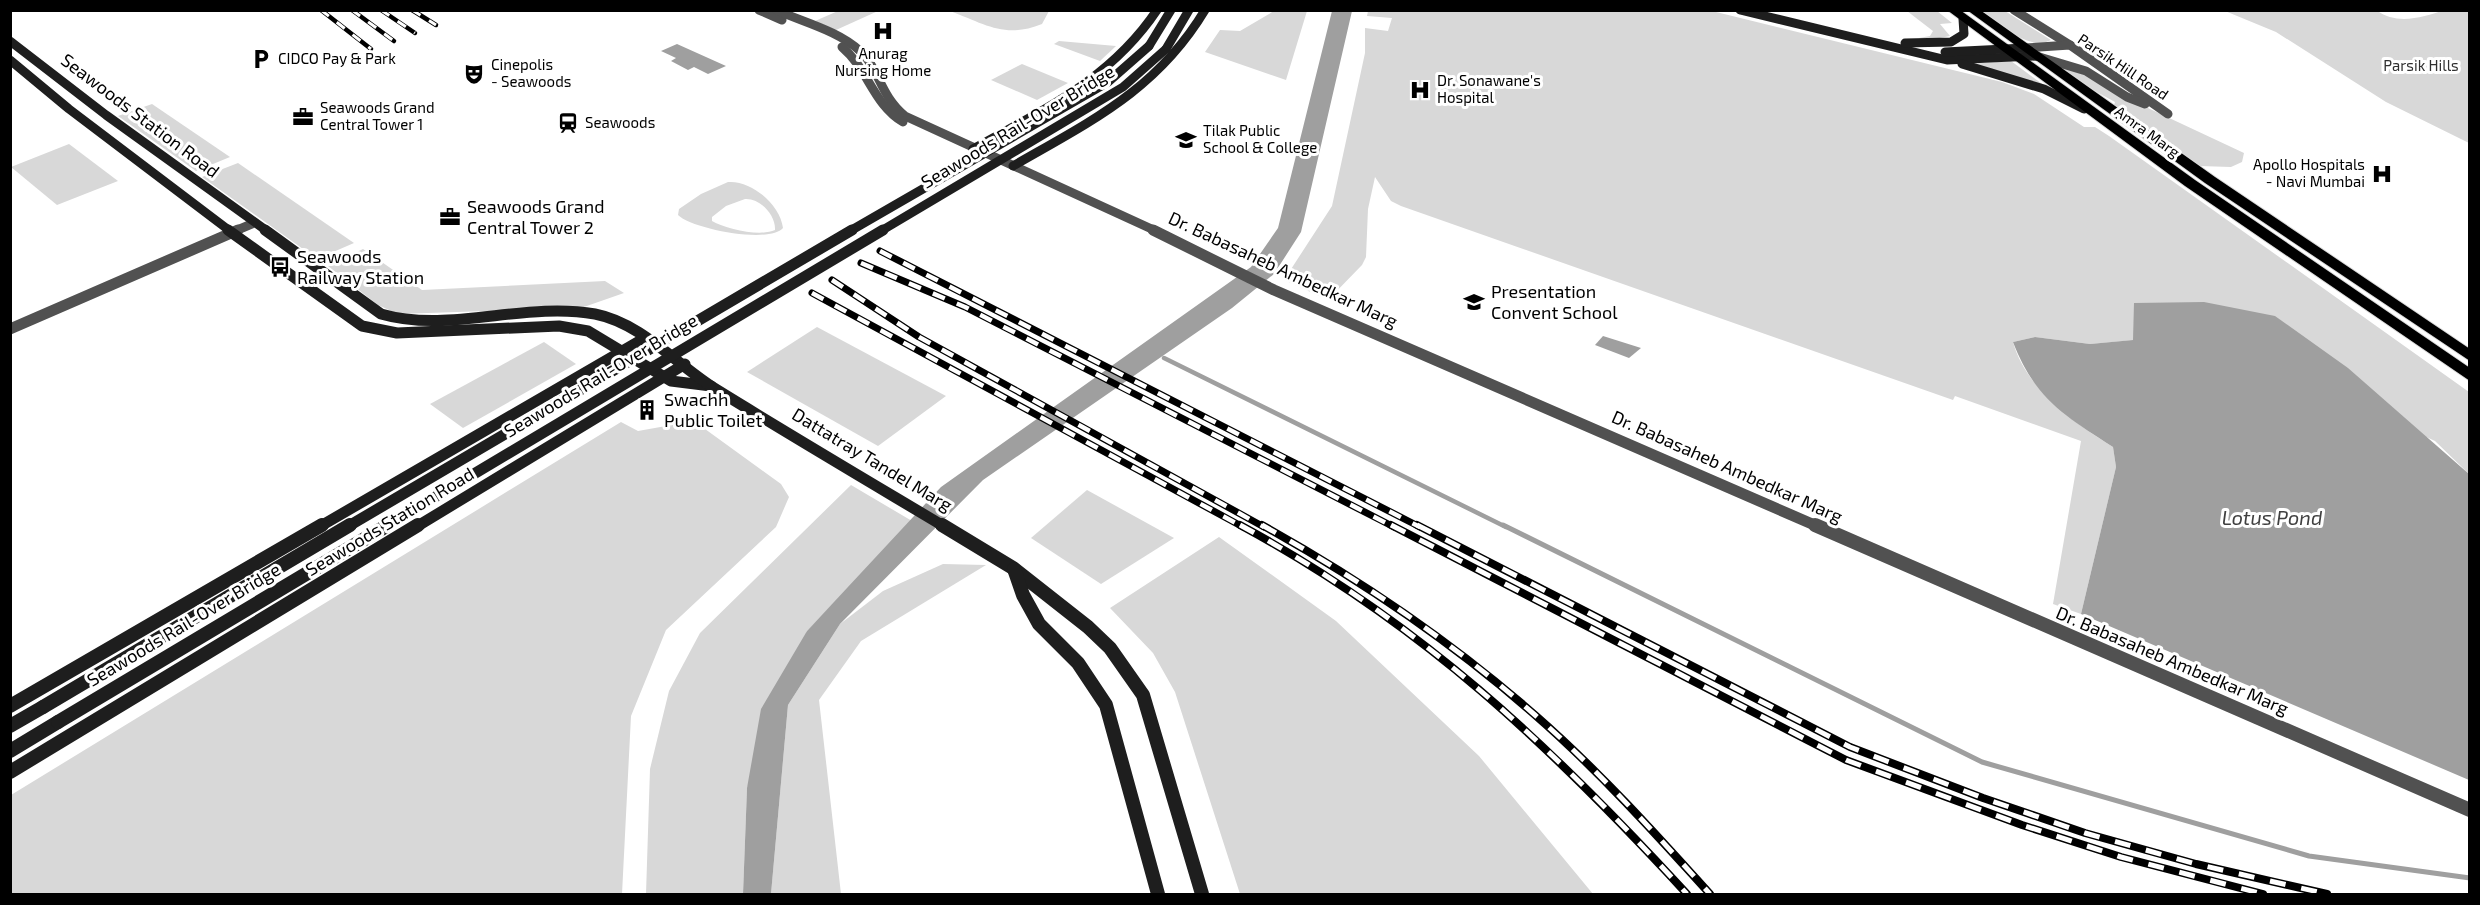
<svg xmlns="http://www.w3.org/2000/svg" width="2480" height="905" font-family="'Exo 2',sans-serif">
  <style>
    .green { fill: #d8d8d8; fill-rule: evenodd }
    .water { fill: #9f9f9f }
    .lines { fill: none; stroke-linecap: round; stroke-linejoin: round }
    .stream-far1 { stroke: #9f9f9f; stroke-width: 4.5 }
    .stream { stroke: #9f9f9f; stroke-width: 5 }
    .trunk-casing { stroke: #dbdbdb; stroke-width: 2 }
    .tertiary-far2 { stroke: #515151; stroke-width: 9 }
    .tertiary-far1 { stroke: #515151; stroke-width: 11 }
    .tertiary { stroke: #515151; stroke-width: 14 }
    .secondary-far2 { stroke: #1e1e1e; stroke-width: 9 }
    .secondary-far1 { stroke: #1e1e1e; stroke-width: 11 }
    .secondary { stroke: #1e1e1e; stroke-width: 14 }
    .trunk { fill: #000; fill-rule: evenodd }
    .rail-far2-casing { stroke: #000; stroke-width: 4.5 }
    .rail-far1-casing { stroke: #000; stroke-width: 7 }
    .rail-casing { stroke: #000; stroke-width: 8 }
    .rail-far2 { stroke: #fff; stroke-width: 3; stroke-dasharray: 10; stroke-linecap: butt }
    .rail-far1 { stroke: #fff; stroke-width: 4.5; stroke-dasharray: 13; stroke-linecap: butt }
    .rail { stroke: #fff; stroke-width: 5; stroke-dasharray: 16; stroke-linecap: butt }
    .secondary-bridge-far2 { stroke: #1e1e1e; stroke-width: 9 }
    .secondary-bridge-far1 { stroke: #1e1e1e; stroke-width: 11 }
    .secondary-bridge { stroke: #1e1e1e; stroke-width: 14 }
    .labels { text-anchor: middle; stroke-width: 6; stroke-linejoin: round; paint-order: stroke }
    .far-poi-label { font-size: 15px; fill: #000; stroke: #fff; text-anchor: start }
    .far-park-label { font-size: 15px; fill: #2f2f2f; stroke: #fff }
    .far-street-label { font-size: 15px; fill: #000; stroke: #fff }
    .street-label { font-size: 18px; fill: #000; stroke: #fff }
    .poi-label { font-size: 18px; fill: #000; stroke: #fff; text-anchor: start }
    .water-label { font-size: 20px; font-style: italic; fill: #404040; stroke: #fff }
  </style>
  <rect width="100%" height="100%" fill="#fff"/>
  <g class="green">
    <path d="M2376 10C2398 26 2422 17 2445 10 2452 9 2462 10 2469 11V143L2386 102 2276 32 2225 11Z"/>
    <polygon points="838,11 878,11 836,30 815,21"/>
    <path d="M950 11 1049 10V11L1042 24C1005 39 985 24 950 11Z"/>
    <polygon points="1274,11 1307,11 1286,80 1205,52 1220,30 1240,31"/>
    <path d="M1368 11H1712L2002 82 2034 94 2084 127H2095L2109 136 2469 392V474L2435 441 2135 303 2134 340 2090 344 2035 337 2013 342C2026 389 2074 423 2113 447L2116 467 2081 614 2053 604 2081 441 1955 396 1953 400 1401 206 1391 201 1375 177 1368 209 1366 257 1362 265 1328 300 1284 280 1332 206 1365 53V28L1388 31 1392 18 1367 16Z"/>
    <polygon points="1907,11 1937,11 1952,23 1940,24 1950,36 1924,41 1919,38 1930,36 1933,31"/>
    <path d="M1982 11H2005L2051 40C2028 52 2000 23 1982 11Z"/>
    <polygon points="1059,41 1116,46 1100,61 1054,44"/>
    <polygon points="2011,61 2045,86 1970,64"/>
    <polygon points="1022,64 1068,83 1037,100 991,80"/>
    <polygon points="2078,67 2150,109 2244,153 2242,162 2231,167 2199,166 2114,105 2115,102 2058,71"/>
    <polygon points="152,104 230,157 196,171 118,116"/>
    <polygon points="69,144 118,181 57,205 11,167"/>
    <polygon points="238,163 354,243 317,259 202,177"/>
    <path d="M728 182C751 180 780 204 783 228 769 244 692 229 678 215L679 209 701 194ZM745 199C760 198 776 215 775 230 760 237 726 229 712 221V217L726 206Z"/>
    <polygon points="363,249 422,290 605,281 624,293 581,308 398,314 378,305 328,266"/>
    <polygon points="817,327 946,396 878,446 747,372"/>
    <polygon points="544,342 576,364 463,428 430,404"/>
    <polygon points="694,421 781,484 789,497 776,527 666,630 631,716 622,894 11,894 11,795 621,422 638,431"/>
    <polygon points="851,485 912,521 807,631 747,788 743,894 646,894 650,769 669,691 700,633"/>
    <polygon points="1087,490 1174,538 1101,584 1031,538"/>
    <polygon points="1219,537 1336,621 1479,756 1593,894 1240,894 1175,692 1153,653 1110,608"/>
    <polygon points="943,564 986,565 861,641 819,700 841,894 771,894 788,705 840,624 883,591"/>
  </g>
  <g class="water">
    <polygon points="1332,11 1352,11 1301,232 1274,274 1232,308 983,480 840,624 788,705 771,894 743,894 747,788 761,709 807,631 941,487 1251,267 1278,228"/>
    <polygon points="677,44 726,66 708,74 694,67 688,70 671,61 676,58 661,51"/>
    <path d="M2204 302 2275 316 2348 368 2469 474V780L2081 614 2116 467 2113 447C2064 415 2035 399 2013 342L2035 337 2090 344 2133 340 2134 303Z"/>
    <polygon points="1603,336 1641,348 1629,358 1595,345"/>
  </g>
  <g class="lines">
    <polyline class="stream-far1" points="1164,358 1506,527"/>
    <polyline class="stream" points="1503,525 1982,762 2309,856 2470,878"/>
    <g class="trunk-casing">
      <g id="trunk">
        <polygon points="1947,10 1960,10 2195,180 2470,368 2470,381 2185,186"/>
        <polygon points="1967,10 1980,10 2215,177 2470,349 2470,361 2205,183"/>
      </g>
    </g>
    <g class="tertiary-far2">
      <polyline points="759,10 782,20"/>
      <path d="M776 10C803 22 839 31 860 51 879 68 880 96 905 116L1156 231"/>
      <polyline points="2014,10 2070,45"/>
      <path d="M842 47C868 69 873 104 903 122"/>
      <polyline points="2025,48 2070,45 2168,114"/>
      <polyline points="2036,56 2086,71 2127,97 2145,104"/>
      <polyline points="235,231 254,223"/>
    </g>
    <g class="tertiary-far1">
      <polyline points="1153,230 1274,290 1819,527"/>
      <polyline points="10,329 238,230"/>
    </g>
    <polyline class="tertiary" points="1815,525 2470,810"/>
    <g class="secondary-far2">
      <polyline points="1740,10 1947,60 2036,56"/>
      <polyline points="10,41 106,115 267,231"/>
      <polyline points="1905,43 1951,42 1964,34 1963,19"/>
      <polyline points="1149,46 1171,10"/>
      <polyline points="1166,49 1189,10"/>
      <polyline points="1945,52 2025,48"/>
      <polyline points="10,60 69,109 230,231"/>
      <polyline points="1962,64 2044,89 2084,109"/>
      <path d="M973 149C1044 109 1110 80 1157 10"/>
      <path d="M1013 166C1091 121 1157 90 1205 10"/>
    </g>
    <g class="secondary-far1">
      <polyline points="228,230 362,326 397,333 559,326 588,331 671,381 711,386"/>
      <path d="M265 230 381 314C450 334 524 301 595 314 641 323 676 364 714 388 790 435 868 481 945 527"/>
      <polyline points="319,527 643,339"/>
      <polyline points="416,527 685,364"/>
    </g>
    <g class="secondary">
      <polyline points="942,525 1013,568 1088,627 1110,648 1143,695 1202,894"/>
      <polyline points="1014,569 1023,595 1039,624 1078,663 1106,705 1158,894"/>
      <polyline points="10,706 322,525"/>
      <polyline points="10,726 43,707"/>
      <polyline points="10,751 58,722"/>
      <polyline points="10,772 418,525"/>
    </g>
    <use href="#trunk" class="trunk"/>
    <g class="rail-far2-casing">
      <g id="rail-far2">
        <polyline points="321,10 371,49"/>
        <polyline points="352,10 394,41"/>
        <polyline points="381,10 415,33"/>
        <polyline points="412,10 436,25"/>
      </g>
    </g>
    <g class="rail-far1-casing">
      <g id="rail-far1">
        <polyline points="880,251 1420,527"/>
        <polyline points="861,263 965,307 1394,527"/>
        <polyline points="832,280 919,337 1264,527"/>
        <polyline points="812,293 1243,527"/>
      </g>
    </g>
    <g class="rail-casing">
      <g id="rail">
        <path d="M1240 525C1421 623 1549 744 1687 894"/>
        <path d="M1262 525C1359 579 1451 641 1535 715 1598 770 1654 832 1710 894"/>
        <polyline points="1391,525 1846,760 2022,825 2121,857 2263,894"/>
        <polyline points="1417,525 1850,747 1983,798 2085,833 2196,864 2327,894"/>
      </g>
    </g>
    <use href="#rail-far2" class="rail-far2"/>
    <use href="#rail-far1" class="rail-far1"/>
    <use href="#rail" class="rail"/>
    <g class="secondary-bridge-far2">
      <polyline points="850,231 1108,82 1149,46"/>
      <polyline points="881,231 1123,87 1166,49"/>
    </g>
    <g class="secondary-bridge-far1">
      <polyline points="347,527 852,230"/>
      <polyline points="385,527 883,230"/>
    </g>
    <g class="secondary-bridge">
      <polyline points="43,707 350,525"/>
      <polyline points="58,722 388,525"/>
    </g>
  </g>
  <defs>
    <g id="hospital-bare" transform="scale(1.62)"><path d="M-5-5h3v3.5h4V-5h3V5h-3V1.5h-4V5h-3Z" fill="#000" stroke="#fff" stroke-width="2.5" paint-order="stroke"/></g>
    <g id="parking-bare" transform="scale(1.62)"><path d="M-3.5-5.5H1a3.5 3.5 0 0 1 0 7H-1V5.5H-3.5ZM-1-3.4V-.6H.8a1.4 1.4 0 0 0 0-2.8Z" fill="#000" stroke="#fff" stroke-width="2.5" paint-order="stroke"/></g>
    <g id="theatre-bare" transform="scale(1.62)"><path d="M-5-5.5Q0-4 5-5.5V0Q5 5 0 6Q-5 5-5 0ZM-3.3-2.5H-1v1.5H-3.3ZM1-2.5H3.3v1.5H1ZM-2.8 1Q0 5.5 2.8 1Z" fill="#000" stroke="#fff" stroke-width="2.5" paint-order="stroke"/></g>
    <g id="office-bare" transform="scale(1.62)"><path d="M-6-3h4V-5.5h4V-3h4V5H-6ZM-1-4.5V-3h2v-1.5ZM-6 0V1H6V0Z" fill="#000" stroke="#fff" stroke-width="2.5" paint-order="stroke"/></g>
    <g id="station-bare" transform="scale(1.62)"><path d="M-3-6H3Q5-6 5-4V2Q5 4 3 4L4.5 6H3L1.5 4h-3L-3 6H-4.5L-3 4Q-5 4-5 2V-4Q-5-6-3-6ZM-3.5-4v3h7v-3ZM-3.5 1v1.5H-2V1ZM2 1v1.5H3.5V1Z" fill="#000" stroke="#fff" stroke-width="2.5" paint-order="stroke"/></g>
    <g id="university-bare" transform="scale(1.62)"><path d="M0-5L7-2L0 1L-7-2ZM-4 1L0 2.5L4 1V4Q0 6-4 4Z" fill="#000" stroke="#fff" stroke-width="2.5" paint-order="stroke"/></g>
    <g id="bus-bare" transform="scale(1.62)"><path d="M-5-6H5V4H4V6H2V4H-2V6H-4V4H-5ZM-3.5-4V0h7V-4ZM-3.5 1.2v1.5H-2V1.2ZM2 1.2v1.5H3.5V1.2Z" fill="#000" stroke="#fff" stroke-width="2.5" paint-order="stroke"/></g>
    <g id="school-bare" transform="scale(1.62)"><path d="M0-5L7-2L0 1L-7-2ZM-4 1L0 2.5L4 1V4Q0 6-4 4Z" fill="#000" stroke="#fff" stroke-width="2.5" paint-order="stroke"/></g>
    <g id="building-bare" transform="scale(1.62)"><path d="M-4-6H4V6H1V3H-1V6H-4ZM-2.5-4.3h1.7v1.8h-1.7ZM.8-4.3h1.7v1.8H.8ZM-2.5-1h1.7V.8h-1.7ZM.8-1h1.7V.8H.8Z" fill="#000" stroke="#fff" stroke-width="2.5" paint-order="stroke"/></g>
  </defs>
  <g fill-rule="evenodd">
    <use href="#hospital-bare" x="883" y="31"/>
    <use href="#parking-bare" x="261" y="59"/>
    <use href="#theatre-bare" x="474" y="74"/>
    <use href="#hospital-bare" x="1420" y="90"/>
    <use href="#office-bare" x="303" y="117"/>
    <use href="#station-bare" x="568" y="123"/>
    <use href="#university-bare" x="1186" y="140"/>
    <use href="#hospital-bare" x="2382" y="174"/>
    <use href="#office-bare" x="450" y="217"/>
    <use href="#bus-bare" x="280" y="267"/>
    <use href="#school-bare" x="1474" y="302"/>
    <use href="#building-bare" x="647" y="410"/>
  </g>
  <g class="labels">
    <g class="far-poi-label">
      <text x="883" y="59" text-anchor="middle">Anurag<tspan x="883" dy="17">Nursing Home</tspan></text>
      <text x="278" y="64">CIDCO Pay &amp; Park</text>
      <text x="491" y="70">Cinepolis<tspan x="491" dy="17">- Seawoods</tspan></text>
      <text x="1437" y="86">Dr. Sonawane's<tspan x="1437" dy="17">Hospital</tspan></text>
      <text x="320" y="113">Seawoods Grand<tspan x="320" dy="17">Central Tower 1</tspan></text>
      <text x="585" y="128">Seawoods</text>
      <text x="1203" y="136">Tilak Public<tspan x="1203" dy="17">School &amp; College</tspan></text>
      <text x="2365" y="170" text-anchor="end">Apollo Hospitals<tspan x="2365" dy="17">- Navi Mumbai</tspan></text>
    </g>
    <g class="far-park-label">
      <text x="2421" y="71">Parsik Hills</text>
    </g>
    <g class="far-street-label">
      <text transform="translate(2123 67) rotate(34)" y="5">Parsik Hill Road</text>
      <text transform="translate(2147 132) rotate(36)" y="5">Amra Marg</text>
    </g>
    <g class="street-label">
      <text transform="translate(140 116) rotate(37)" y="6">Seawoods Station Road</text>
      <text transform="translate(1018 127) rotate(-31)" y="6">Seawoods Rail-Over Bridge</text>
      <text transform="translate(1283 270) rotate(25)" y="6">Dr. Babasaheb Ambedkar Marg</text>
      <text transform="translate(601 376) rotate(-31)" y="6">Seawoods Rail-Over Bridge</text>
      <text transform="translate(872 460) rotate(31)" y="6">Dattatray Tandel Marg</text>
      <text transform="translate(1727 467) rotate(24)" y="6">Dr. Babasaheb Ambedkar Marg</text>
      <text transform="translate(390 522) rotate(-31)" y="6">Seawoods Station Road</text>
      <text transform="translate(184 625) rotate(-31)" y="6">Seawoods Rail-Over Bridge</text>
      <text transform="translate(2172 661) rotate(23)" y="6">Dr. Babasaheb Ambedkar Marg</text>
    </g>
    <g class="poi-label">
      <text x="467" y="213">Seawoods Grand<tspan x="467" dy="21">Central Tower 2</tspan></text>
      <text x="297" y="263">Seawoods<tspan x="297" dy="21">Railway Station</tspan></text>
      <text x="1491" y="298">Presentation<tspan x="1491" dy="21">Convent School</tspan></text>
      <text x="664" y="406">Swachh<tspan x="664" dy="21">Public Toilet</tspan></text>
    </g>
    <g class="water-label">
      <text x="2272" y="525">Lotus Pond</text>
    </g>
  </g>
  <rect width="2480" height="905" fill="none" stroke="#000000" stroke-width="24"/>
</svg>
